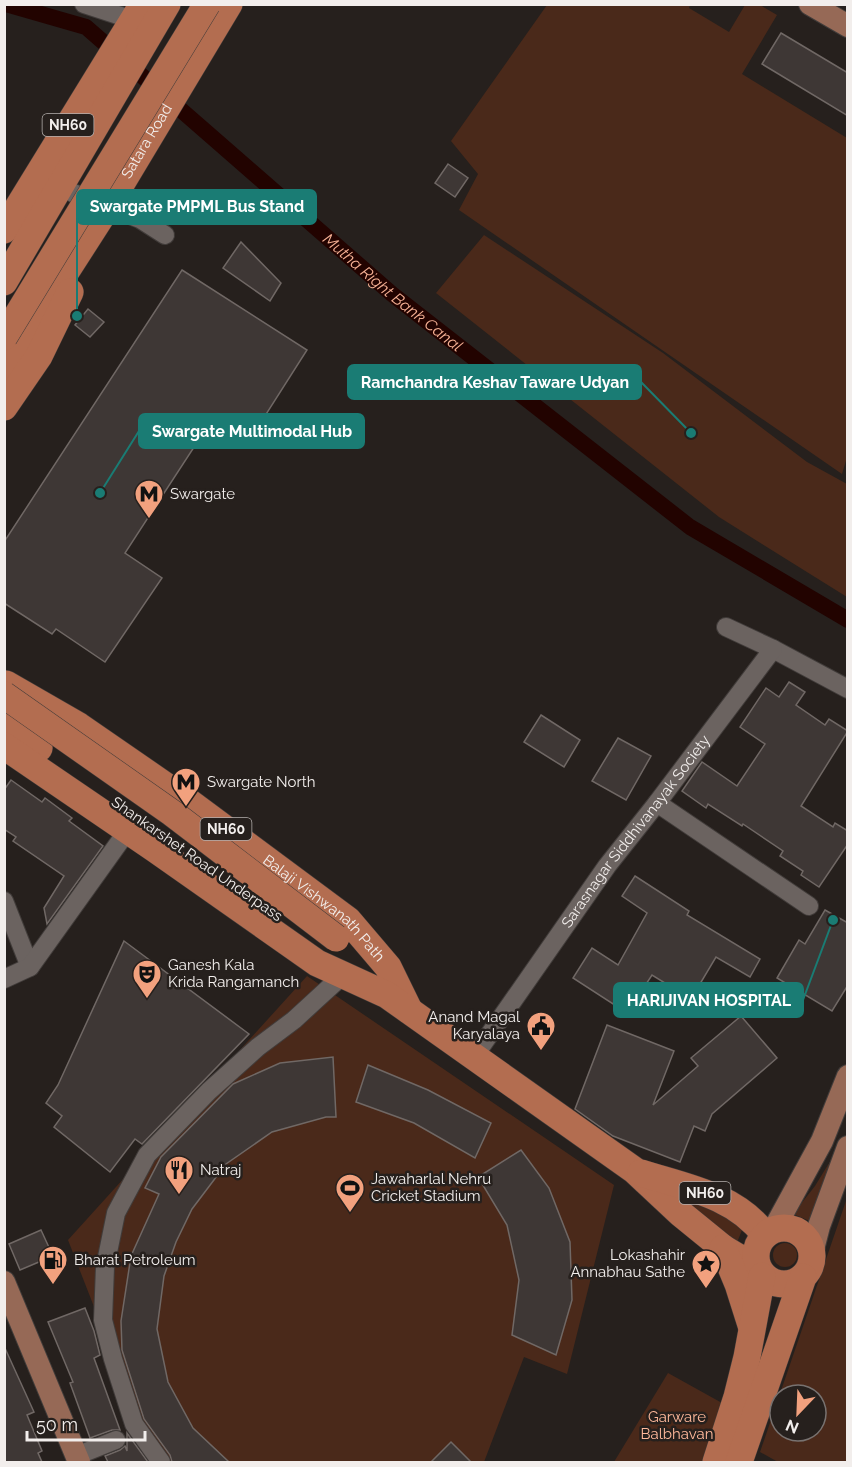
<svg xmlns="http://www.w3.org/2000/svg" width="852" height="1467" font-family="Raleway,sans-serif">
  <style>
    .green { fill: #4a291a; fill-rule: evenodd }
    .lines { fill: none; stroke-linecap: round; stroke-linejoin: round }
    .canal { stroke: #220300; stroke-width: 16 }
    .building { fill: #3e3735; stroke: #706865; stroke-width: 1.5 }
    .minor-casing { stroke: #413c3a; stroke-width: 20 }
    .major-casing { stroke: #413c3a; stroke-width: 24 }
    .highway-casing { stroke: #413c3a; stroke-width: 28 }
    .minor { stroke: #6b6360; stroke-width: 18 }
    .major { stroke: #966956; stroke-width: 22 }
    .highway { stroke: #b36d50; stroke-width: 27 }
    .highway-bridge-casing { stroke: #413c3a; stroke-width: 28; stroke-linecap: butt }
    .highway-bridge { stroke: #b36d50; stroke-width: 27 }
    .labels { text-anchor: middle; stroke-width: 5; stroke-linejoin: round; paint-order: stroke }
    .shield { fill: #26201d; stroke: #b5b0ae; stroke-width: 1.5 }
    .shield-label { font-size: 14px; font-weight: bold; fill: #f2eeec }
    .street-label { font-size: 15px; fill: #f2eeec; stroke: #26201d }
    .poi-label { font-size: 15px; fill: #f2eeec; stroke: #26201d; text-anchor: start }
    .park-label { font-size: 15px; fill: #ffb99b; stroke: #26201d }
    .water-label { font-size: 16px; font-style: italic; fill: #f6b194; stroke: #26201d }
    .leader { fill: none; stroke: #1a7c74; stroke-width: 2 }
    .callout-dot { fill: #1a7c74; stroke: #26201d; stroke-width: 2 }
    .callout { fill: #1a7c74; stroke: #1a7c74; stroke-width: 2 }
    .callout-label { font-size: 16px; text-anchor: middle; font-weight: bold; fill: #fff }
  </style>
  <rect width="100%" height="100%" fill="#26201d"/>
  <g class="green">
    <polygon points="547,5 690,5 689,8 729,32 745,5 760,5 777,15 742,74 847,138 848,454 842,474 459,210 478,174 451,141"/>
    <polygon points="484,235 663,353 807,462 847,484 847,597 719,517 436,293"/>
    <polygon points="307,976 614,1185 567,1374 524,1357 484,1462 159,1462 142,1430 68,1240"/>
    <polygon points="834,1155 812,1222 793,1214 815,1186"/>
    <polygon points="666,1192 746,1220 734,1250"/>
    <path d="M847 1198V1462H778L760 1452ZM780 1395H816V1431H780Z"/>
    <circle cx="785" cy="1255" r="12"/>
    <polygon points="668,1373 722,1403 702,1462 614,1462"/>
  </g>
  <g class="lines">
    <path class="canal" id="s1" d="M6 4 86 27 392 294 690 527 848 620"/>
  </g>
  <g class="building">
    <polygon points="781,33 848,73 848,116 762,64"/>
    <polygon points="448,164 468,178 455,197 435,183"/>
    <polygon points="241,242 281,283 270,301 223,268"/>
    <polygon points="182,270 307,350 247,444 211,421 125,553 162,578 105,662 56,629 52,634 4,603 4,542"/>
    <polygon points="88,309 104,322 90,337 75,325"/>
    <polygon points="789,682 805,692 796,705 825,725 829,719 848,731 801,806 833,827 835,823 848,831 848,844 819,887 801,875 803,871 780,856 783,851 743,824 742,826 708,804 706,808 682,791 702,762 737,786 765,744 740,727 766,688 779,697"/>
    <polygon points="541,715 580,740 564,767 524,742"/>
    <polygon points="618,738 651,756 626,800 592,781"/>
    <polygon points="11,780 42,802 45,798 72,818 69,821 103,846 47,924 44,908 64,876 13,841 16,837 4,829 4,790"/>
    <polygon points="635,876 689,911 687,915 760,959 750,977 716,957 691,999 652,975 627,1013 573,978 592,948 618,965 647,913 622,896"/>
    <polygon points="825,910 848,923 848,985 832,1011 777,978 799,940 805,944"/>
    <polygon points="124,941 249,1034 142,1144 135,1139 110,1172 54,1127 62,1116 46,1103 58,1085"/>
    <polygon points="741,1016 777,1058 712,1114 705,1131 694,1126 680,1162 613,1136 575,1109 607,1025 674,1051 653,1105 698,1066 691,1058"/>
    <polygon points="333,1057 336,1117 326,1117 272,1132 226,1164 192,1209 176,1242 164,1276 157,1329 168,1382 193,1428 229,1462 172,1462 170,1455 144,1419 122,1350 121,1321 131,1256 159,1194 145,1188 161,1157 233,1084 280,1063"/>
    <polygon points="368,1065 428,1090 491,1123 475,1158 414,1123 356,1102"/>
    <polygon points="521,1150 549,1188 570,1242 572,1300 556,1355 512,1335 519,1280 507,1225 478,1177"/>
    <polygon points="41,1230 53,1256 20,1270 9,1244"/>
    <polygon points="85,1308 94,1331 100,1355 94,1358 120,1430 112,1430 90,1438 70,1383 73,1382 48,1322"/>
    <polygon points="4,1346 34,1412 27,1415 42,1451 38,1453 42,1462 4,1462"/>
    <polygon points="127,1433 148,1462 108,1462 105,1456 120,1450 125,1446 127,1451"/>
    <polygon points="451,1442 471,1462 431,1462"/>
  </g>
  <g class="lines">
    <g class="minor-casing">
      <g id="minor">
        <polyline points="84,4 133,20"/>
        <polyline points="73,193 140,219 165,235"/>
        <polyline points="773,649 848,689"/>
        <polyline points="657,803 809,906"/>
        <polyline points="4,901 30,967"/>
        <polyline points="4,979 30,967 128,830"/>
        <path id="s2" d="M473 1058 607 866 657 803 773 649 726 627"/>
        <polyline points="76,1456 116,1440"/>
        <polyline points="161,1462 134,1424 113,1359 103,1320 105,1267 116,1213 147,1155 209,1091 258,1047 294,1020 343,975"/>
      </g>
    </g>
    <g class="major-casing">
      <g id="major">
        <polyline points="810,4 848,26"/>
        <polyline points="774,1229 822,1141 848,1076"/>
        <polyline points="812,1253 819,1226 848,1147"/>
        <polyline points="4,1282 79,1462"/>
      </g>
    </g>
    <g class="highway-casing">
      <g id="highway">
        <polyline points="4,230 143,4"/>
        <polyline points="4,282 167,4"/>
        <path id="s3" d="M4 368 103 214 229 4"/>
        <polyline points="4,407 39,356 70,292"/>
        <path id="s4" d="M6 684 79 726 189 802 348 920 388 967 409 1010"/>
        <polyline points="4,725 39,748"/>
        <polyline points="4,746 155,849 317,963 387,995 634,1170 680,1213 723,1248 738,1257 756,1262"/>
        <path d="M641 1173C686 1187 735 1195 765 1235"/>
        <circle cx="784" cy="1256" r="28"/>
        <polyline points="723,1248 738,1284 751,1325"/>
        <polyline points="716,1462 737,1397 747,1357 762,1276"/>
        <polyline points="739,1462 803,1277"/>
      </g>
    </g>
    <use href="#minor" class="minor"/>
    <use href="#major" class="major"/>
    <use href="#highway" class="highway"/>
    <g class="highway-bridge-casing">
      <g id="highway-bridge">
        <polyline points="4,337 207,4"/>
        <polyline points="4,695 172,813 336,938"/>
      </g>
    </g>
    <use href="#highway-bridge" class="highway-bridge"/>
  </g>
  <defs>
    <g id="metro-pin" transform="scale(1.5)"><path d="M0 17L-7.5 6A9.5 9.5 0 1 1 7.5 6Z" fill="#f2a17e" stroke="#26201d"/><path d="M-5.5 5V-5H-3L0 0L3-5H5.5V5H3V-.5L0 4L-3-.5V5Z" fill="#111"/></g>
    <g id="theatre-pin" transform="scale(1.5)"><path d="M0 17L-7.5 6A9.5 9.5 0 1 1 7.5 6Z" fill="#f2a17e" stroke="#26201d"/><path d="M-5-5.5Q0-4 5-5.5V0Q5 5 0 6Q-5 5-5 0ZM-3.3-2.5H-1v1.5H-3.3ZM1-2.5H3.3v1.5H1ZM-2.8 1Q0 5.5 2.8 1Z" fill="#111"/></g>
    <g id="civic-pin" transform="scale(1.5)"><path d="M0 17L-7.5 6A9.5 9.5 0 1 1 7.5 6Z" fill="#f2a17e" stroke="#26201d"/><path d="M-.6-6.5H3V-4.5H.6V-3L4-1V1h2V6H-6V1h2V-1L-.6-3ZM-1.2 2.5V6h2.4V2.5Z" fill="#111"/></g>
    <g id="restaurant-pin" transform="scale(1.5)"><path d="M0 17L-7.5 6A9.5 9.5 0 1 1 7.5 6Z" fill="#f2a17e" stroke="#26201d"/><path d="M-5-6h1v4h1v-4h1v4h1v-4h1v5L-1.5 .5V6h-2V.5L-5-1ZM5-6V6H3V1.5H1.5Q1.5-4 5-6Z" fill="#111"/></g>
    <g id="stadium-pin" transform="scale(1.5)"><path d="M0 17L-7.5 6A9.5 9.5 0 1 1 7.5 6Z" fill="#f2a17e" stroke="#26201d"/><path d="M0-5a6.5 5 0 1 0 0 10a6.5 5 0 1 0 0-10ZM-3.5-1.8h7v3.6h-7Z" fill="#111"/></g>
    <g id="fuel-pin" transform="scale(1.5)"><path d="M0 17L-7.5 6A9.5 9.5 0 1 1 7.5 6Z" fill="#f2a17e" stroke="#26201d"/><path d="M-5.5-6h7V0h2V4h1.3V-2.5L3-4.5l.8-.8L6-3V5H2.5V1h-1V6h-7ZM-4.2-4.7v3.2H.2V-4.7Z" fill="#111"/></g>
    <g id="sight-pin" transform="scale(1.5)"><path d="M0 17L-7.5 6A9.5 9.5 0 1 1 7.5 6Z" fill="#f2a17e" stroke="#26201d"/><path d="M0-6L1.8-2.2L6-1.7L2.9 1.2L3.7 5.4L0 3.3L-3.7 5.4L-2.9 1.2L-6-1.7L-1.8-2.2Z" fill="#111"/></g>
  </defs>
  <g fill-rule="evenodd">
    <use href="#metro-pin" x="149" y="494"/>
    <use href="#metro-pin" x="186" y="782"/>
    <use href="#theatre-pin" x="147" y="974"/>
    <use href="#civic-pin" x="541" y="1026"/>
    <use href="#restaurant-pin" x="179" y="1170"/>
    <use href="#stadium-pin" x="350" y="1188"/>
    <use href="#fuel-pin" x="53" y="1260"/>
    <use href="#sight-pin" x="706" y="1264"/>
  </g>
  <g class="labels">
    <g class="shield">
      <rect x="42.5" y="114" width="51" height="22" rx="4.5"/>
      <rect x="200.5" y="818" width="51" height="22" rx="4.5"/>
      <rect x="679.5" y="1182" width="51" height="22" rx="4.5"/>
    </g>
    <g class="shield-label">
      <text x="68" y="130">NH60</text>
      <text x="226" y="834">NH60</text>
      <text x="705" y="1198">NH60</text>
    </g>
    <g class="street-label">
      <text dy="5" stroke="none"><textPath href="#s3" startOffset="268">Satara Road</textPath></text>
      <text dy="5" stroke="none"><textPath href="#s2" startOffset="279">Sarasnagar Siddhivanayak Society</textPath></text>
      <text transform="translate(197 859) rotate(35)" y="5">Shankarshet Road Underpass</text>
      <text dy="5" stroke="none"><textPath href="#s4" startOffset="390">Balaji Vishwanath Path</textPath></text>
    </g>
    <g class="poi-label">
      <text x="170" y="499">Swargate</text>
      <text x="207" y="787">Swargate North</text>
      <text x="168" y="970">Ganesh Kala<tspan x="168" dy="17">Krida Rangamanch</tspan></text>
      <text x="520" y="1022" text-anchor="end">Anand Magal<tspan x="520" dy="17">Karyalaya</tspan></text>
      <text x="200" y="1175">Natraj</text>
      <text x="371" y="1184">Jawaharlal Nehru<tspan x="371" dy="17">Cricket Stadium</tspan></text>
      <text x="685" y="1260" text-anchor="end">Lokashahir<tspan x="685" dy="17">Annabhau Sathe</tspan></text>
      <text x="74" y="1265">Bharat Petroleum</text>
    </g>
    <g class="park-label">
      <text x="677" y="1422">Garware<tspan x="677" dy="17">Balbhavan</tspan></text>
    </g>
    <g class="water-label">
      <text dy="6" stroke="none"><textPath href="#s1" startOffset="489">Mutha Right Bank Canal</textPath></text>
    </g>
  </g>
  <path class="leader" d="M77 316L77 207M691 433L641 382M100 493L139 431M833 920L803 1000"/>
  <g class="callout-dot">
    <circle cx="77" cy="316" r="6"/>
    <circle cx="691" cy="433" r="6"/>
    <circle cx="100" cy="493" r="6"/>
    <circle cx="833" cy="920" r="6"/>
  </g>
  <g class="callout">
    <rect x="77" y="190" width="239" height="34" rx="6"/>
    <rect x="348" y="365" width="293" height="34" rx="6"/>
    <rect x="139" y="414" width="225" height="34" rx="6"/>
    <rect x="614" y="983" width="189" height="34" rx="6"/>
  </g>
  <g class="callout-label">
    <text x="197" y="212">Swargate PMPML Bus Stand</text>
    <text x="495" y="388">Ramchandra Keshav Taware Udyan</text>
    <text x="252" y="437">Swargate Multimodal Hub</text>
    <text x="709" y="1006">HARIJIVAN HOSPITAL</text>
  </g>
  <rect width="852" height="1467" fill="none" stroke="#f2eeec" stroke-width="12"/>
  <g transform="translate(798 1413) rotate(203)"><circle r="28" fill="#26201d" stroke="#787270" stroke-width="1.5"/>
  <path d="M0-4.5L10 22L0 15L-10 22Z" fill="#f2a17e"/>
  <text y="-9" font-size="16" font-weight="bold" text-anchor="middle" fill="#f2eeec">N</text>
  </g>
  <path d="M27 1431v9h118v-9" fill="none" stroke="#f2eeec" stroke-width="3"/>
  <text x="36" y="1431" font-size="18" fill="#f2eeec" stroke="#26201d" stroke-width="4.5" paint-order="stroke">50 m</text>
</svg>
